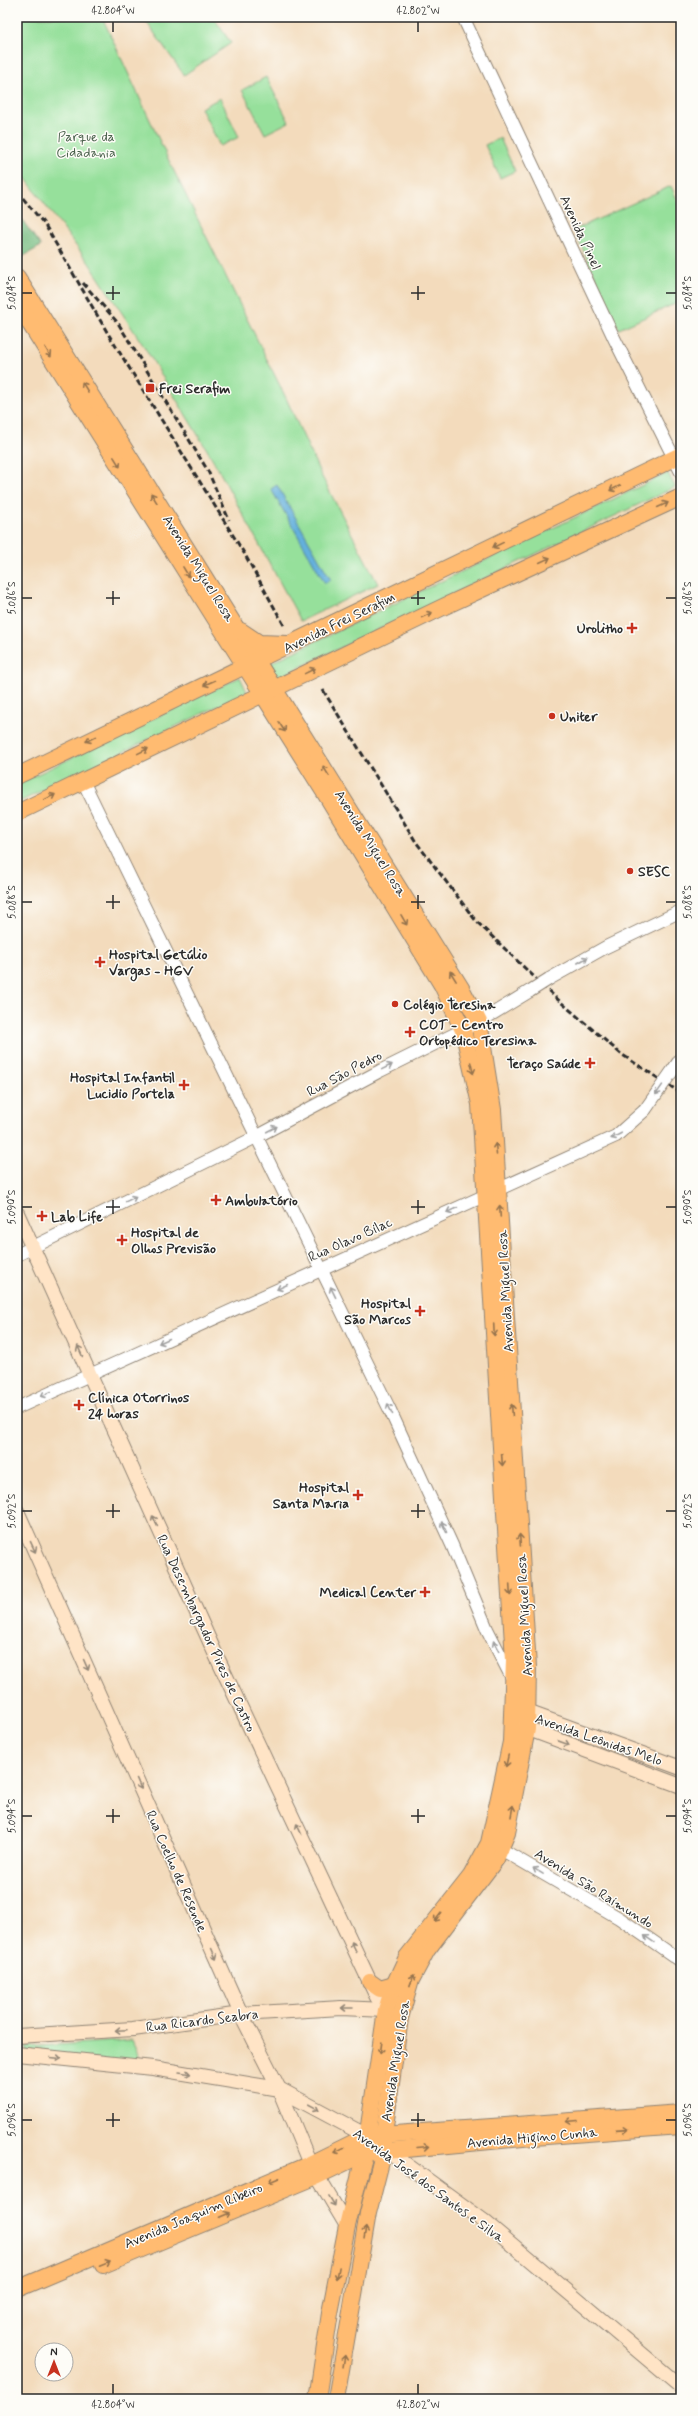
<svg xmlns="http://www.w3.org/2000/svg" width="698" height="2416" font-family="Mynerve,sans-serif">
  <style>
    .green { fill: #96e09b; stroke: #608663 }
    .forest { fill: #78be83; stroke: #527457 }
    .water { fill: #63b0dc; stroke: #476e84 }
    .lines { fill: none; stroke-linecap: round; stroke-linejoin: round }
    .tertiary-casing { stroke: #8f8374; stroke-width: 14 }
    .secondary-casing { stroke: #8f8374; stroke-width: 16 }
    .primary-casing { stroke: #8f8374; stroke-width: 18 }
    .tertiary { stroke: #fff; stroke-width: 12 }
    .secondary { stroke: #ffe4c6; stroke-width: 14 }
    .primary { stroke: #ffbb71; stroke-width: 16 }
    .rail { stroke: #2b2b2b; stroke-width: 3; stroke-dasharray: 6 3; stroke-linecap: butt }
    .tertiary-bridge-casing { stroke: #8f8374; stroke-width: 14; stroke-linecap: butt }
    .tertiary-bridge { stroke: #fff; stroke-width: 12 }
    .oneway { stroke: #95734e }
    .oneway2 { stroke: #a0a0a0 }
    .oneway3 { stroke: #958878 }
    .ticks { fill: none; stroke: #2b2b2b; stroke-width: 1.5 }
    .poi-dot { fill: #c8321e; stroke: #fdfcf7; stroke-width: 1.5 }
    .labels { text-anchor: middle; stroke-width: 3; stroke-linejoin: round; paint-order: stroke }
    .park-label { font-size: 14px; fill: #4b614d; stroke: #fdfcf7 }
    .street-label { font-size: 14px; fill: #2b2b2b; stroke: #fdfcf7 }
    .poi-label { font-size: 14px; font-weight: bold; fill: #2b2b2b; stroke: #fdfcf7; text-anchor: start }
    .neatline { fill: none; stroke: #2b2b2b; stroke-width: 1.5 }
    .ticks-label { font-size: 10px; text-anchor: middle; fill: #2b2b2b }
  </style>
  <rect width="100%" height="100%" fill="#fdfcf7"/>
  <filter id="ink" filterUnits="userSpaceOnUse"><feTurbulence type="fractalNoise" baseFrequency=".025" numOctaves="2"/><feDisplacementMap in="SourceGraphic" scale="8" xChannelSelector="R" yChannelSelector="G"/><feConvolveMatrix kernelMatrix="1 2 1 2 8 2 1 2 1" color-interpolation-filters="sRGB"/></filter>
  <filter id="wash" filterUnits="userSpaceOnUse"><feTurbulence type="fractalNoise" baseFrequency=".012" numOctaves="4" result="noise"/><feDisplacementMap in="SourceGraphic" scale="16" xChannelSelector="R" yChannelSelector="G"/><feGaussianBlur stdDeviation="0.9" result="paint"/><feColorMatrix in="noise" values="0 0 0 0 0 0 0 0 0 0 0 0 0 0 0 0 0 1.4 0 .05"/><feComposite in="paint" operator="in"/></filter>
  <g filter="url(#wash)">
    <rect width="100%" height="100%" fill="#f3dbbc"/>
    <g class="green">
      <polygon points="17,17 102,17 169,161 286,398 320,473 378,584 301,621 212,458 145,348 89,263 17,167"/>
      <polygon points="143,17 213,17 231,43 184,75"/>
      <polygon points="266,77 289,122 265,134 242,90"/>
      <polygon points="220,98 239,137 220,146 201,108"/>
      <polygon points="500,138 515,171 500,178 485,145"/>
      <polygon points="671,186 681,208 681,301 619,329 574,230"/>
      <polygon points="668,473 675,487 273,680 264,666"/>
      <polygon points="240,677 247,692 17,803 17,784"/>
      <polygon points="132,2040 143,2065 27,2052 26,2047"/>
    </g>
    <polygon class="forest" points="17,213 41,246 17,260"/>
    <polygon class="water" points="277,485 331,580 325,583 271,489"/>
  </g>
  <g filter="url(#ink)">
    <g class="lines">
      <g class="tertiary-casing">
        <g id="tertiary">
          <polyline points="463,17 614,338 681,472"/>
          <polyline points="83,781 389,1408 452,1545 487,1629 513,1680"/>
          <polyline points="549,979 606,947 681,911"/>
          <polyline points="673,1070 681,1058"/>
          <polyline points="17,1255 256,1137 380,1071 479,1022 530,991"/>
          <polyline points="17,1408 616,1136 645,1110"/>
          <polyline points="494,1845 619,1918 681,1961"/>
        </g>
      </g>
      <g class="secondary-casing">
        <g id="secondary">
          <polyline points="17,1213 215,1653 377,1997 386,2010 388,2018"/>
          <polyline points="17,1511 241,2014 279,2089 310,2164 347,2226"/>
          <polyline points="519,1709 681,1768"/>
          <polyline points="518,1725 681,1786"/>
          <polyline points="17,2036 133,2029 241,2014 341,2008 386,2010"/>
          <polyline points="17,2054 153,2068 279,2089 367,2136 485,2222 681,2387"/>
        </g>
      </g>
      <g class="primary-casing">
        <g id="primary">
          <polyline points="17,277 461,988 479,1022 493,1110 528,1667 527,1729 507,1833 496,1859 427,1950 411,1980 400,2018 384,2134 384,2150 368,2213 336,2399"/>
          <polyline points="17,303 328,798 442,985 463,1030 480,1104 514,1660 511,1742 489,1843 471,1876 407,1957 394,1985 386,2010 365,2153 347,2226 330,2313 317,2399"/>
          <polyline points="241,631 259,643 288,644"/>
          <polyline points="17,776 681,455"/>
          <polyline points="17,813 443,607 681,497"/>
          <polyline points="370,1982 380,1989 394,1985"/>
          <polyline points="103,2265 317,2176 365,2153 533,2137 681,2126"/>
          <polyline points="17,2289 310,2164 367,2136 681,2113"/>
        </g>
      </g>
      <use href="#tertiary" class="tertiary"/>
      <use href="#secondary" class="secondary"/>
      <use href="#primary" class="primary"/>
      <g class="rail">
        <polyline points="17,191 45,225 107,332 244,553 284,625"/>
        <polyline points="83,283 118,323 208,471 229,520"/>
        <polyline points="323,690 416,842 476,921 556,998 621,1054 681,1093"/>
      </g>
      <g class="tertiary-bridge-casing">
        <g id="tertiary-bridge">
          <polyline points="530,991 549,979"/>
          <polyline points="645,1110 673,1070"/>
        </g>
      </g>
      <use href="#tertiary-bridge" class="tertiary-bridge"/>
    </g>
    <defs><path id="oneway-shaft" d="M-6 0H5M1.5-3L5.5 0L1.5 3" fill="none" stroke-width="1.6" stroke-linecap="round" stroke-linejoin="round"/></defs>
    <g class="oneway">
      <use href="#oneway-shaft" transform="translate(48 352) rotate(58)"/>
      <use href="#oneway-shaft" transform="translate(85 387) rotate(-121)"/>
      <use href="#oneway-shaft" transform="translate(117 462) rotate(58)"/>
      <use href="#oneway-shaft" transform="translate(615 488) rotate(154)"/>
      <use href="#oneway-shaft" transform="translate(154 498) rotate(-122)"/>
      <use href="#oneway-shaft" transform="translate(663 505) rotate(-25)"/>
      <use href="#oneway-shaft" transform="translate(498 545) rotate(154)"/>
      <use href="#oneway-shaft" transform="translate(545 560) rotate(-25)"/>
      <use href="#oneway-shaft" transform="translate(186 572) rotate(59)"/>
      <use href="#oneway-shaft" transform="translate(427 615) rotate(-26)"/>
      <use href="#oneway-shaft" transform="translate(310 671) rotate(-26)"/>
      <use href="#oneway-shaft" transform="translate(209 683) rotate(156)"/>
      <use href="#oneway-shaft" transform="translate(282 727) rotate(57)"/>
      <use href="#oneway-shaft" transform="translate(91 739) rotate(154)"/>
      <use href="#oneway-shaft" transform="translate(143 751) rotate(-26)"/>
      <use href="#oneway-shaft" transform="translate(326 771) rotate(-122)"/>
      <use href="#oneway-shaft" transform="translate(50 797) rotate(-26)"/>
      <use href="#oneway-shaft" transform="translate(404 920) rotate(60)"/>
      <use href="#oneway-shaft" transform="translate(453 976) rotate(-122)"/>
      <use href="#oneway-shaft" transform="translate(472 1068) rotate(77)"/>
      <use href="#oneway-shaft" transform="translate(496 1149) rotate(-95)"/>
      <use href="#oneway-shaft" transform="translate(500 1211) rotate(-93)"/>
      <use href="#oneway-shaft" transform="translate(494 1330) rotate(87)"/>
      <use href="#oneway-shaft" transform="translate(512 1410) rotate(-94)"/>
      <use href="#oneway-shaft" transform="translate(502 1460) rotate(86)"/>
      <use href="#oneway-shaft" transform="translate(520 1540) rotate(-94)"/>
      <use href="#oneway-shaft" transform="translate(510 1590) rotate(87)"/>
      <use href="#oneway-shaft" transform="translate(507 1761) rotate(102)"/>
      <use href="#oneway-shaft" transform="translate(512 1811) rotate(-80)"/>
      <use href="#oneway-shaft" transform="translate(438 1917) rotate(129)"/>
      <use href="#oneway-shaft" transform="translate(412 1980) rotate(-69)"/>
      <use href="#oneway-shaft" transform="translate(381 2048) rotate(98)"/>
      <use href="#oneway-shaft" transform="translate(572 2121) rotate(175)"/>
      <use href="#oneway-shaft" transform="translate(622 2130) rotate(-4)"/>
      <use href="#oneway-shaft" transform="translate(423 2147) rotate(-5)"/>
      <use href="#oneway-shaft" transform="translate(339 2150) rotate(154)"/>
      <use href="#oneway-shaft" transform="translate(274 2180) rotate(157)"/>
      <use href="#oneway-shaft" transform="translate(225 2215) rotate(-23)"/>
      <use href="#oneway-shaft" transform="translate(365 2233) rotate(-81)"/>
      <use href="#oneway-shaft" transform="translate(105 2264) rotate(-22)"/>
      <use href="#oneway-shaft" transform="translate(338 2273) rotate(101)"/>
      <use href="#oneway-shaft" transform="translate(344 2361) rotate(-81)"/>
    </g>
    <g class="oneway2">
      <use href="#oneway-shaft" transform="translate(583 960) rotate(-30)"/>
      <use href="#oneway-shaft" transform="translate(387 1067) rotate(-26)"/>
      <use href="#oneway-shaft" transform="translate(659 1090) rotate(125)"/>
      <use href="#oneway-shaft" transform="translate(272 1129) rotate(-28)"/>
      <use href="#oneway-shaft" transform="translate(616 1136) rotate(152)"/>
      <use href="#oneway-shaft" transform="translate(131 1199) rotate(-26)"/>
      <use href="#oneway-shaft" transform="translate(452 1210) rotate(155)"/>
      <use href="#oneway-shaft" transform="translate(282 1287) rotate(155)"/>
      <use href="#oneway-shaft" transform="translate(333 1292) rotate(-116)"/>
      <use href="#oneway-shaft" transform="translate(164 1341) rotate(156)"/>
      <use href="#oneway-shaft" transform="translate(46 1394) rotate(155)"/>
      <use href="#oneway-shaft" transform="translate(390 1409) rotate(-115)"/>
      <use href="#oneway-shaft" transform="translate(444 1527) rotate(-115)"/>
      <use href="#oneway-shaft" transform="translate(496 1646) rotate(-117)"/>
      <use href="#oneway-shaft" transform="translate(538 1871) rotate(-149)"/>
      <use href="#oneway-shaft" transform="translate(649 1939) rotate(-145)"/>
    </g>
    <g class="oneway3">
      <use href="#oneway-shaft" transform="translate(80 1351) rotate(-114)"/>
      <use href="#oneway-shaft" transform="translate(155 1521) rotate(-114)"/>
      <use href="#oneway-shaft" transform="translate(33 1547) rotate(65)"/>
      <use href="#oneway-shaft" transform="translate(86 1665) rotate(66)"/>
      <use href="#oneway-shaft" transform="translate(564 1743) rotate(20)"/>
      <use href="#oneway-shaft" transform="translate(139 1784) rotate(66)"/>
      <use href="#oneway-shaft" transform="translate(299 1829) rotate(-115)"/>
      <use href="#oneway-shaft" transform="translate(354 1947) rotate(-115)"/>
      <use href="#oneway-shaft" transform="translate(214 1954) rotate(66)"/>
      <use href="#oneway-shaft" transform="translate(347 2008) rotate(180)"/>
      <use href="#oneway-shaft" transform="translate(121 2030) rotate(177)"/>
      <use href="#oneway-shaft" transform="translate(56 2058) rotate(5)"/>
      <use href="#oneway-shaft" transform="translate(185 2073) rotate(9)"/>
      <use href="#oneway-shaft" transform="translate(314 2107) rotate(28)"/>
      <use href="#oneway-shaft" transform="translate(332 2201) rotate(59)"/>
    </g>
  </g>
  <path class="ticks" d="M113 22V32M418 22V32M113 286V300M418 286V300M22 293H32M106 293H120M411 293H425M666 293H676M113 591V605M418 591V605M22 598H32M106 598H120M411 598H425M666 598H676M113 895V909M418 895V909M22 902H32M106 902H120M411 902H425M666 902H676M113 1200V1214M418 1200V1214M22 1207H32M106 1207H120M411 1207H425M666 1207H676M113 1504V1518M418 1504V1518M22 1511H32M106 1511H120M411 1511H425M666 1511H676M113 1809V1823M418 1809V1823M22 1816H32M106 1816H120M411 1816H425M666 1816H676M113 2113V2127M418 2113V2127M22 2120H32M106 2120H120M411 2120H425M666 2120H676M113 2384V2394M418 2384V2394"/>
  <g class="poi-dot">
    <rect x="145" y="383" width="10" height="10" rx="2"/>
    <path d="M630 622h4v4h4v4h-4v4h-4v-4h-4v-4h4z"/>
    <circle cx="552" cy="716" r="4"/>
    <circle cx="630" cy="871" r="4"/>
    <path d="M98 956h4v4h4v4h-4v4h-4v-4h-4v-4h4z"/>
    <circle cx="395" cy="1004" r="4"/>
    <path d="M408 1026h4v4h4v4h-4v4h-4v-4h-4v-4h4z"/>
    <path d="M588 1057h4v4h4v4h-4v4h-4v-4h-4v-4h4z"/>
    <path d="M182 1079h4v4h4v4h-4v4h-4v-4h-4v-4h4z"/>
    <path d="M214 1194h4v4h4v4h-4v4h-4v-4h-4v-4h4z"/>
    <path d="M40 1210h4v4h4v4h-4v4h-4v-4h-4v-4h4z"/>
    <path d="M120 1234h4v4h4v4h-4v4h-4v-4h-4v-4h4z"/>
    <path d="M418 1305h4v4h4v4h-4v4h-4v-4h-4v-4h4z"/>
    <path d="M77 1399h4v4h4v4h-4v4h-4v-4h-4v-4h4z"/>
    <path d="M356 1489h4v4h4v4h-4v4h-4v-4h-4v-4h4z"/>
    <path d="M423 1586h4v4h4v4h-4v4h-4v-4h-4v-4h4z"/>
  </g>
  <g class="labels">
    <g class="park-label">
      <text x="86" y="141">Parque da<tspan x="86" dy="16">Cidadania</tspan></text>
    </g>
    <g class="street-label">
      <text transform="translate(581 232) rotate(65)" y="5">Avenida Pinel</text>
      <text transform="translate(199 568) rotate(58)" y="5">Avenida Miguel Rosa</text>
      <text transform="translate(339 622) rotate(-26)" y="5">Avenida Frei Serafim</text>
      <text transform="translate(371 843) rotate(58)" y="5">Avenida Miguel Rosa</text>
      <text transform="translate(344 1073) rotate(-28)" y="5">Rua São Pedro</text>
      <text transform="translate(350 1239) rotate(-24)" y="5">Rua Olavo Bilac</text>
      <text transform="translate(505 1291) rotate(-93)" y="5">Avenida Miguel Rosa</text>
      <text transform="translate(524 1615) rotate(-93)" y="5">Avenida Miguel Rosa</text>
      <text transform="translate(207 1633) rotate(65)" y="5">Rua Desembargador Pires de Castro</text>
      <text transform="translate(599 1739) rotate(19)" y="5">Avenida Leônidas Melo</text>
      <text transform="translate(177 1871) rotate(66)" y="5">Rua Coelho de Resende</text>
      <text transform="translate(594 1888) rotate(32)" y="5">Avenida São Raimundo</text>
      <text transform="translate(202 2020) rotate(-7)" y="5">Rua Ricardo Seabra</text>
      <text transform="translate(395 2061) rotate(-81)" y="5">Avenida Miguel Rosa</text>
      <text transform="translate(532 2137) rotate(-5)" y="5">Avenida Higino Cunha</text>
      <text transform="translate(429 2185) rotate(36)" y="5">Avenida José dos Santos e Silva</text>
      <text transform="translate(193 2215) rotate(-23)" y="5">Avenida Joaquim Ribeiro</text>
    </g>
    <g class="poi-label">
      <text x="159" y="393">Frei Serafim</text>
      <text x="623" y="633" text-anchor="end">Urolitho</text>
      <text x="560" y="721">Uniter</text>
      <text x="638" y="876">SESC</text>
      <text x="109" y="959">Hospital Getúlio<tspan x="109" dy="16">Vargas - HGV</tspan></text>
      <text x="403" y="1009">Colégio Teresina</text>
      <text x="419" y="1029">COT - Centro<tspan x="419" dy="16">Ortopédico Teresina</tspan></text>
      <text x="581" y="1068" text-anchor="end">Teraço Saúde</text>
      <text x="175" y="1082" text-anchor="end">Hospital Infantil<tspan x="175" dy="16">Lucidio Portela</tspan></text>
      <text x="225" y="1205">Ambulatório</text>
      <text x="51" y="1221">Lab Life</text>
      <text x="131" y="1237">Hospital de<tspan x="131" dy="16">Olhos Previsão</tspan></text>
      <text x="411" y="1308" text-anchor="end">Hospital<tspan x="411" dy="16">São Marcos</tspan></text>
      <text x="88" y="1402">Clínica Otorrinos<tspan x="88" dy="16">24 horas</tspan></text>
      <text x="349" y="1492" text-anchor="end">Hospital<tspan x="349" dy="16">Santa Maria</tspan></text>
      <text x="416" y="1597" text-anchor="end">Medical Center</text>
    </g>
  </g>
  <rect width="698" height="2416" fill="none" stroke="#fdfcf7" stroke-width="44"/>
  <g transform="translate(54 2362)"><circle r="19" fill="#fdfcf7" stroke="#a9a8a5"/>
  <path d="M0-3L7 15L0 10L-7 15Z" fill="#c8321e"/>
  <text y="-6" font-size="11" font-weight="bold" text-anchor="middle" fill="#2b2b2b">N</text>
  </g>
  <rect x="22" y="22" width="654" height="2372" class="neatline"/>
  <g class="ticks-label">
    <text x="113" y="14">42.804°W</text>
    <text x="418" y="14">42.802°W</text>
    <text transform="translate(11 293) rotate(-90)" y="4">5.084°S</text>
    <text transform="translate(687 293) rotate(-90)" y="4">5.084°S</text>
    <text transform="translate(11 598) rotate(-90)" y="4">5.086°S</text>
    <text transform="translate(687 598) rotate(-90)" y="4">5.086°S</text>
    <text transform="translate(11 902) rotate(-90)" y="4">5.088°S</text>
    <text transform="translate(687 902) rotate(-90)" y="4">5.088°S</text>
    <text transform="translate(11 1207) rotate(-90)" y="4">5.090°S</text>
    <text transform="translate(687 1207) rotate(-90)" y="4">5.090°S</text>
    <text transform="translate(11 1511) rotate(-90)" y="4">5.092°S</text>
    <text transform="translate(687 1511) rotate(-90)" y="4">5.092°S</text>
    <text transform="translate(11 1816) rotate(-90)" y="4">5.094°S</text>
    <text transform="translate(687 1816) rotate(-90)" y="4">5.094°S</text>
    <text transform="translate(11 2120) rotate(-90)" y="4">5.096°S</text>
    <text transform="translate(687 2120) rotate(-90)" y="4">5.096°S</text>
    <text x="113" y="2408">42.804°W</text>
    <text x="418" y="2408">42.802°W</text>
  </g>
</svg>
